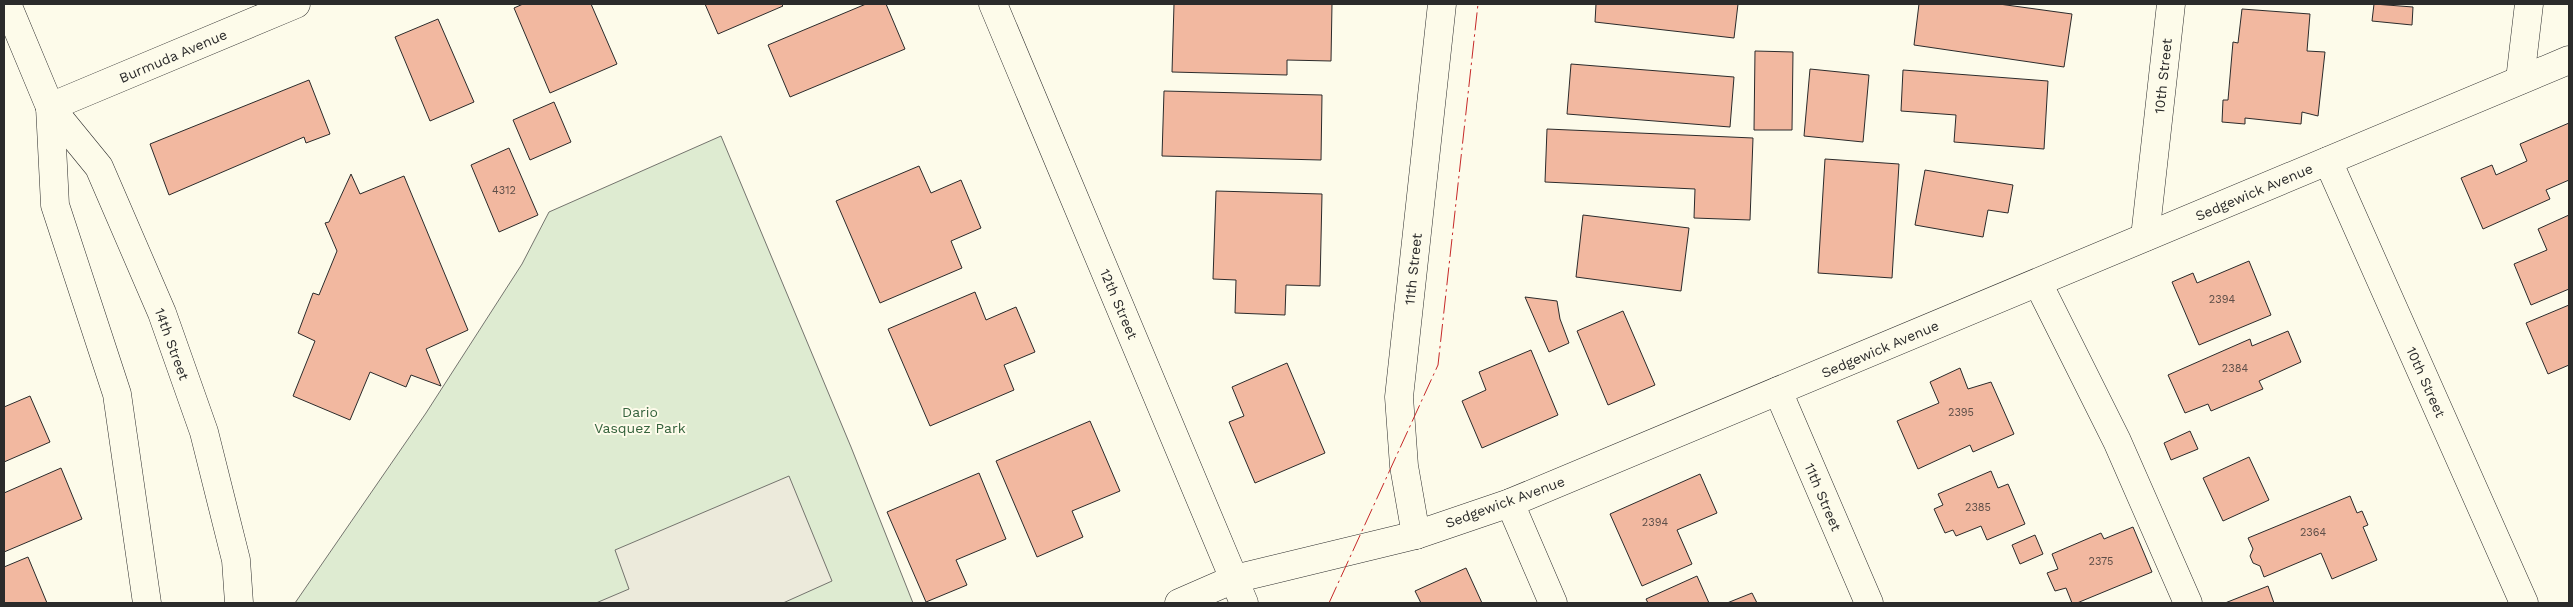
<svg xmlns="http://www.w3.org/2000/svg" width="2573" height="607" font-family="'Work Sans',sans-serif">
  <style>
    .green { fill: #deebd1; stroke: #74746e }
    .parking { fill: #eceadb; stroke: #74746e }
    .building { fill: #f2b8a0; stroke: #2b2b2b }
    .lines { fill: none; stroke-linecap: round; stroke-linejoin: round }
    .minor-casing { stroke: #2b2b2b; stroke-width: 29 }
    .major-casing { stroke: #2b2b2b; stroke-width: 29 }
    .minor { stroke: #fdfbea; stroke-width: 28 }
    .major { stroke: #fdfbea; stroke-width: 28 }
    .power { stroke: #c62828; stroke-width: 1; stroke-dasharray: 18 4 2.5 4; stroke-linecap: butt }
    .labels { text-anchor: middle; stroke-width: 4; stroke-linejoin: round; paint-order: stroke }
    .number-label { font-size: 11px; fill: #5d4e48 }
    .street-label { font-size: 14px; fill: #2b2b2b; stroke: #fdfbea }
    .park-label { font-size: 14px; fill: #34623c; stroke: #fdfbea }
  </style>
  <rect width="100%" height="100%" fill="#fdfbea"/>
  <polygon class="green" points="721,136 851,447 913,603 295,603 426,413 522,264 549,212"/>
  <polygon class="parking" points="789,476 832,581 783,603 596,603 629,589 615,550"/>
  <g class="building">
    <polygon points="523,4 591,4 617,64 550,93 514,8"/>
    <polygon points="705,4 781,4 783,6 718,34"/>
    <polygon points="866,4 886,4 905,49 790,97 768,45"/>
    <polygon points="1174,4 1332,4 1331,61 1287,60 1287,75 1172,72"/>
    <polygon points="1596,4 1738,4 1734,38 1595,22"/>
    <polygon points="1919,4 1999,4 2072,14 2064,67 1914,45"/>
    <polygon points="2374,4 2413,7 2412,25 2372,21"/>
    <polygon points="2242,9 2310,14 2307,51 2325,52 2318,116 2302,112 2301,124 2245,118 2245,124 2222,122 2223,100 2228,100 2233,42 2238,43"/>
    <polygon points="438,19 474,102 430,121 395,37"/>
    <polygon points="1755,51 1793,52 1792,130 1754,130"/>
    <polygon points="1571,64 1734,77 1730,127 1567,114"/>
    <polygon points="1810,69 1869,75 1863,142 1804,136"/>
    <polygon points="1903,70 2048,81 2044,149 1954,142 1956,115 1901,111"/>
    <polygon points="309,80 330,134 306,143 304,137 169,195 150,144"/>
    <polygon points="1164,91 1322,95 1321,160 1162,156"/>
    <polygon points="554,102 571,142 530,160 513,120"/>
    <polygon points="2569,123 2569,180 2546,190 2550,199 2483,229 2461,178 2492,165 2496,175 2527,161 2520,144"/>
    <polygon points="1547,129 1753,138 1750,220 1694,218 1695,189 1545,182"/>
    <polygon points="509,148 538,215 499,232 471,165"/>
    <polygon points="1825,159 1899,164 1892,278 1818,273"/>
    <polygon points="919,166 931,193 961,180 981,228 951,241 962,268 880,303 836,201"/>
    <polygon points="1925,170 2013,185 2008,213 1988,210 1983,237 1915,225"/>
    <polygon points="351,174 360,194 404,176 468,330 426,349 441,386 411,375 406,387 370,372 350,420 293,396 315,341 298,333 313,293 319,295 337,251 325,223 329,222"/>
    <polygon points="1216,191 1322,194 1320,286 1286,285 1285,315 1235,313 1236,280 1213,279"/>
    <polygon points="1583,215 1689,228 1681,291 1576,277"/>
    <polygon points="2569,215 2569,289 2531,305 2514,264 2547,250 2538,229"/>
    <polygon points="2249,261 2271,315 2199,345 2172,282 2193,273 2197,283"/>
    <polygon points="975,292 986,320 1016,307 1035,352 1004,365 1014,390 930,426 888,329"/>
    <polygon points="1525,297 1557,301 1560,319 1569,343 1549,352"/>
    <polygon points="2569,305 2569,365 2548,374 2526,323"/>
    <polygon points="1623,311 1655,385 1608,405 1577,331"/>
    <polygon points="2288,331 2301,362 2259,381 2263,389 2211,411 2208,404 2185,413 2168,375 2250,339 2252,346"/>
    <polygon points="1531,350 1558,415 1482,448 1462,401 1486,390 1479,372"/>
    <polygon points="1287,363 1325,453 1255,483 1229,422 1244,416 1232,387"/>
    <polygon points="1960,368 1968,389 1991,382 2014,434 1973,452 1970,445 1918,469 1897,421 1939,403 1930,382"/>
    <polygon points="30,396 50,442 4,462 4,407"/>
    <polygon points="1090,421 1120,491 1072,511 1083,537 1037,557 996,461"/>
    <polygon points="2190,431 2198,449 2171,460 2164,443"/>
    <polygon points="2249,457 2269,500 2223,521 2203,478"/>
    <polygon points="61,468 82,519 4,552 4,493"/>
    <polygon points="1991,471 1998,488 2008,484 2025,524 1987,540 1981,526 1956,536 1953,530 1945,533 1934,509 1943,505 1938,494"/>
    <polygon points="979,473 1006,539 956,560 967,585 926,602 887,512"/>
    <polygon points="1700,474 1717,513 1677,530 1692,564 1642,586 1610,514"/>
    <polygon points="2350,496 2357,513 2362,511 2368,525 2363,527 2377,560 2332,579 2321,553 2264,577 2260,566 2253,563 2250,556 2253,549 2248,538"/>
    <polygon points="2133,527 2152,572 2077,603 2072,603 2066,588 2055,591 2047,573 2058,569 2052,554 2101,533 2104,539"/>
    <polygon points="2035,535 2043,554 2020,564 2012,545"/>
    <polygon points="28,557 47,603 4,603 4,567"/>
    <polygon points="1466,568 1482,603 1421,603 1415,591"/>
    <polygon points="1697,576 1709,603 1648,603 1646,599"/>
    <polygon points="2268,586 2274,603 2225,603"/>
    <polygon points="1752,593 1757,603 1727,603"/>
  </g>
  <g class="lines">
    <g class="minor-casing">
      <g id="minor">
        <polyline points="993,4 1244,603"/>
        <polyline points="2520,80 2529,4"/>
        <polyline points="50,107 296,4"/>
        <polyline points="2328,161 2524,603"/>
        <polyline points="2145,237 2171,4"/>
        <polyline points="2038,283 2117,441 2188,603"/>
        <polyline points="1778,391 1869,603"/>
        <polyline points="1510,503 1553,603"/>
        <polyline points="1416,535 1404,466 1399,397 1442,4"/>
        <polyline points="1179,603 1234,579 1416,535 1510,503 2569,60"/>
      </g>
    </g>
    <g class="major-casing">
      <g id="major">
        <polyline points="7,4 50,107 99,167 162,313 204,432 236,560 239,603"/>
        <polyline points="50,107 55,205 117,394 147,603"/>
      </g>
    </g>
    <use href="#minor" class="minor"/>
    <use href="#major" class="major"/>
    <polyline class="power" points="1329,603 1438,365 1478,4"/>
  </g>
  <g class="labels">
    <g class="number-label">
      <text x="504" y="194">4312</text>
      <text x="2222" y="303">2394</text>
      <text x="2235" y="372">2384</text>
      <text x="1961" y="416">2395</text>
      <text x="1978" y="511">2385</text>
      <text x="1655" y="526">2394</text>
      <text x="2313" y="536">2364</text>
      <text x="2101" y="565">2375</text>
    </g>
    <g class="street-label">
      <text transform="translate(173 56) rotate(-23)" y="5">Burmuda Avenue</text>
      <text transform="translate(2163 76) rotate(-84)" y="5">10th Street</text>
      <text transform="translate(2254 192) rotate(-23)" y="5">Sedgewick Avenue</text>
      <text transform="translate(1413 269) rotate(-84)" y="5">11th Street</text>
      <text transform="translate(1119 304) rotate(67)" y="5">12th Street</text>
      <text transform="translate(172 344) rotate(70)" y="5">14th Street</text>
      <text transform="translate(1880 349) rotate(-23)" y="5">Sedgewick Avenue</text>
      <text transform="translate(2426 382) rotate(66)" y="5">10th Street</text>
      <text transform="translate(1823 497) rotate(67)" y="5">11th Street</text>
      <text transform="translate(1505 502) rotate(-20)" y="5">Sedgewick Avenue</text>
    </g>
    <g class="park-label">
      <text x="640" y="417">Dario<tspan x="640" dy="16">Vasquez Park</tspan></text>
    </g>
  </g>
  <rect width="2573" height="607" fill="none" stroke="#2b2b2b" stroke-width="10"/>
</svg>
